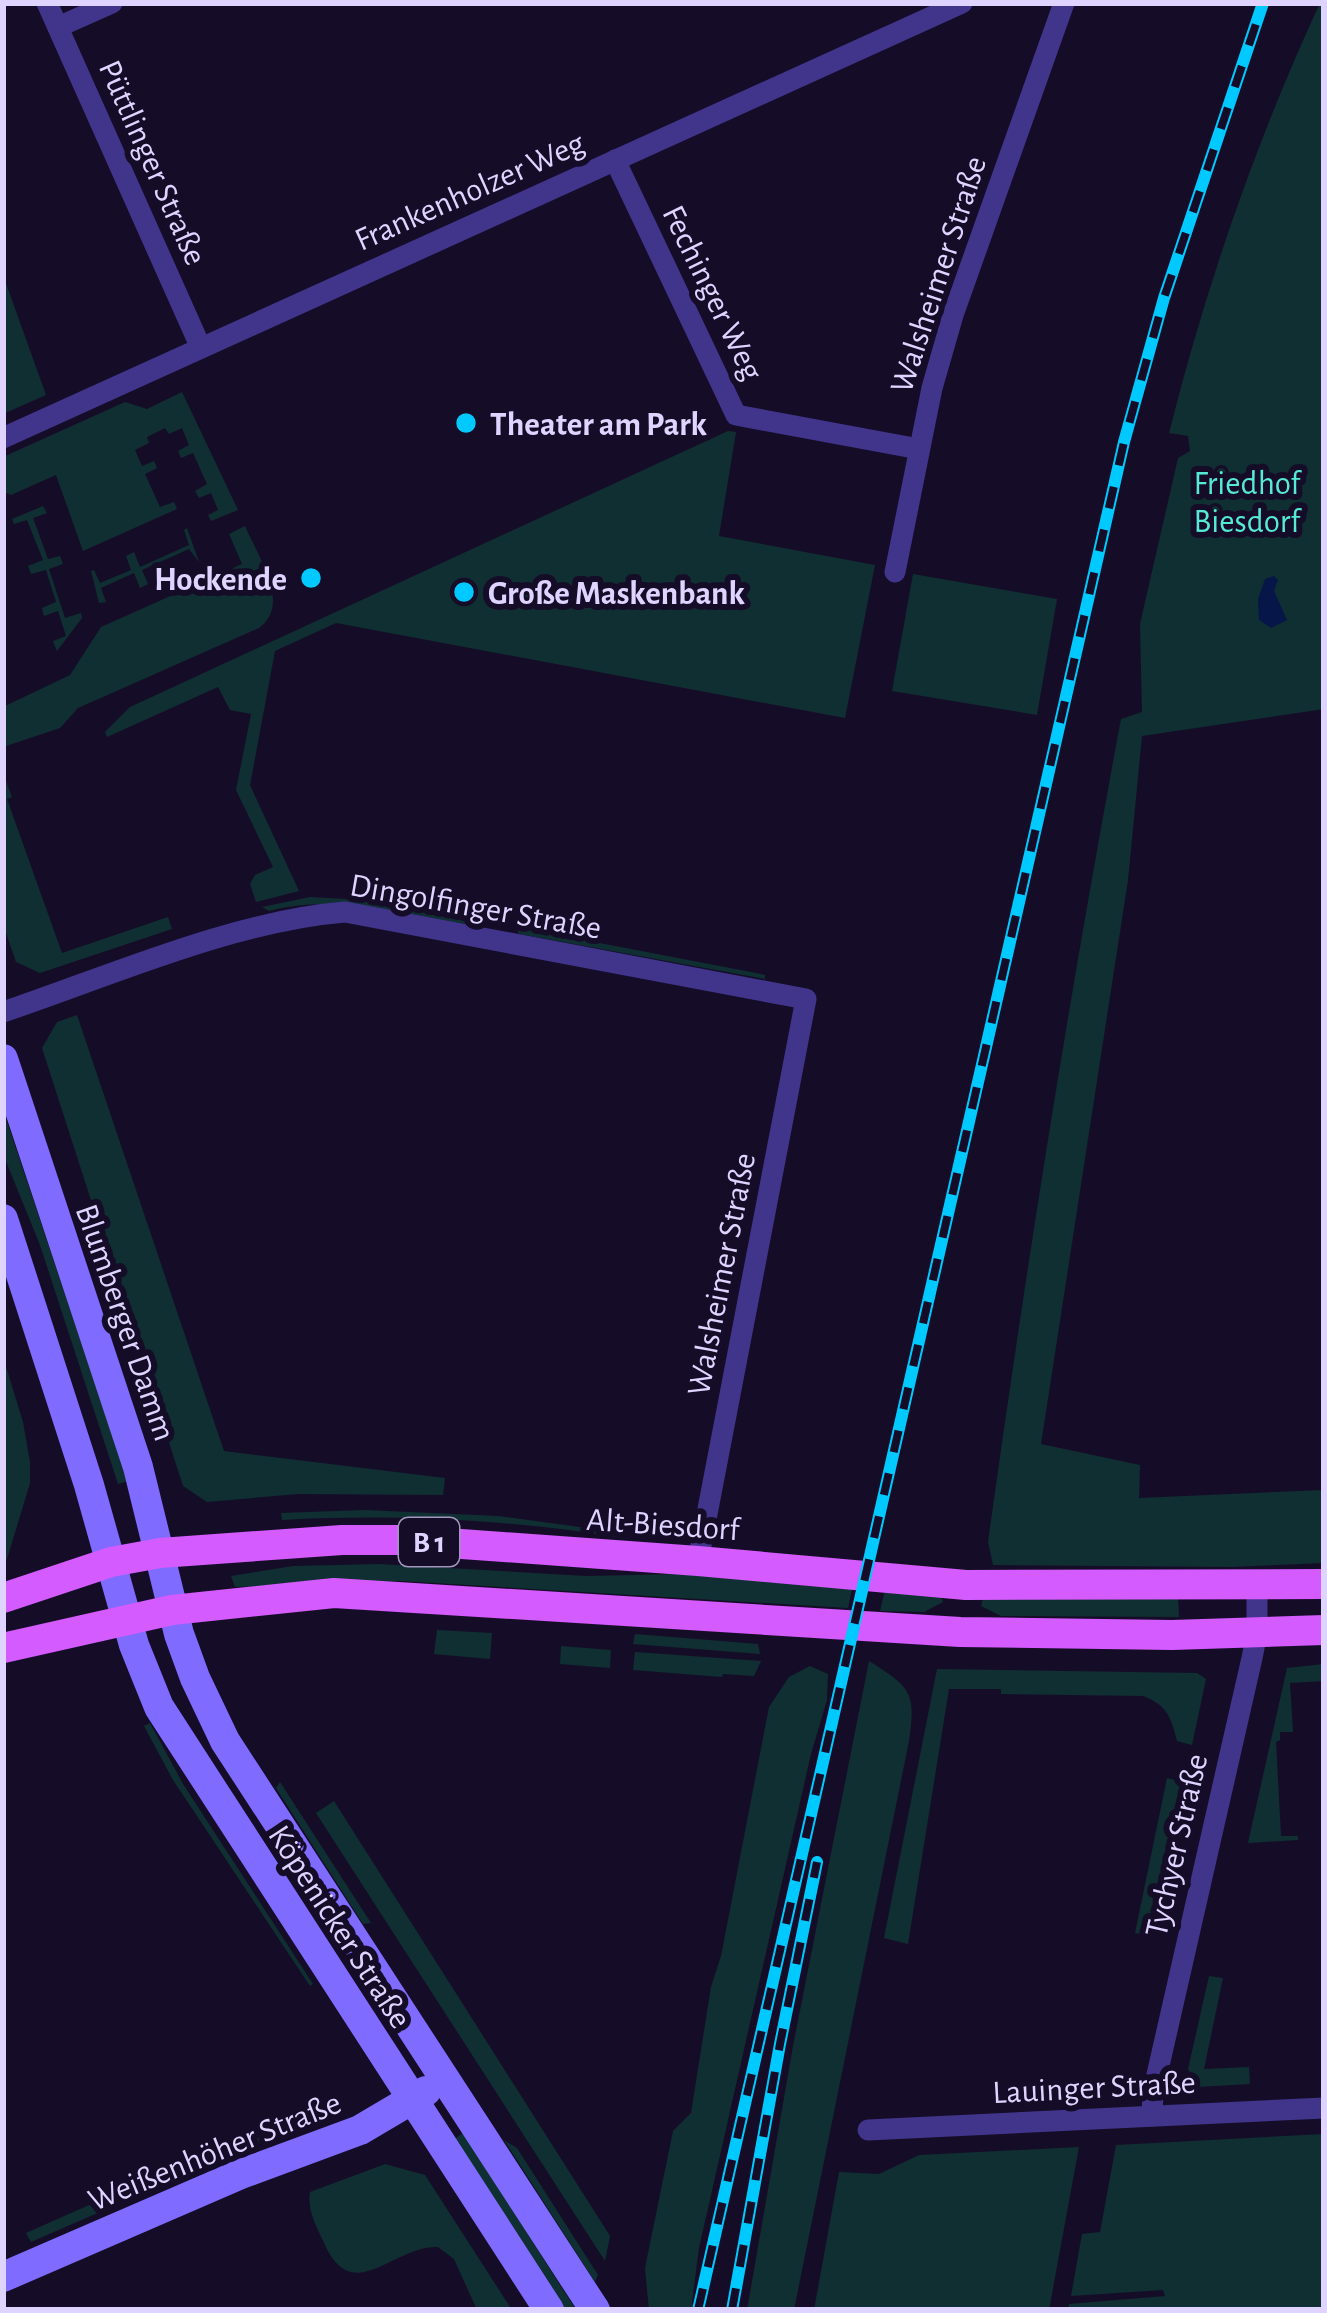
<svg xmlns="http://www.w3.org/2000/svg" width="1327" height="2313" font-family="'Alegreya Sans',sans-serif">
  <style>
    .green { fill: #102f32 }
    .water { fill: #061648 }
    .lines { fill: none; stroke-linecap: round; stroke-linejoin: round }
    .street { stroke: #41348b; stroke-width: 21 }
    .secondary { stroke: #7f6bff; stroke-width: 30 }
    .primary { stroke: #d45bff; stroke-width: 30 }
    .rail-casing { stroke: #00c9ff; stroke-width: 12 }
    .rail { stroke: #150d28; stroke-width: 8; stroke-dasharray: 22; stroke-linecap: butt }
    .poi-dot { fill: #00c9ff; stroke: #150d28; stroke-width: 4.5 }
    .labels { text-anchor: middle; stroke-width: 12; stroke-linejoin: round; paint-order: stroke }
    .shield { fill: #150d28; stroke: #a298be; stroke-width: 3 }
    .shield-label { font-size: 30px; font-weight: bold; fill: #ded4ff }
    .street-label { font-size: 33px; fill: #ded4ff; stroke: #150d28 }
    .poi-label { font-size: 33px; font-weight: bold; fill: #ded4ff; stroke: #150d28; text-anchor: start }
    .park-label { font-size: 33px; fill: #55ead5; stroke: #150d28 }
  </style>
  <rect width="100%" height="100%" fill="#150d28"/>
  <g class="green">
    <path d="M1320 3H1324V709L1142 736 1128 880 1041 1444 1140 1465 1139 1498 1324 1490V1563L1231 1567 993 1565 988 1542C1026 1267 1070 992 1121 719L1142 712 1140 624 1178 458 1190 451 1188 436 1169 433C1206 286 1256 141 1320 3Z"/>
    <polygon points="3,275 46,395 3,414"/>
    <polygon points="182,392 238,510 211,521 208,515 218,510 211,493 199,498 195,491 207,484 193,453 181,458 178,451 189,445 182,428 169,434 165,428 147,437 149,443 135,450 142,466 154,461 157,468 145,474 160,507 174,502 177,509 83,551 56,475 11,495 3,491 3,457 125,402 147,409"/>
    <polygon points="728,431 736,432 719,536 875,565 845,718 336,623 275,651 250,785 299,891 256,902 250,884 255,875 273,867 236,790 251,714 230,710 218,687 107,737 105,732 130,707"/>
    <polygon points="43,506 47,513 33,518 48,559 60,556 63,564 49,569 65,618 81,613 82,618 57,651 53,641 66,636 58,611 44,616 42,608 56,602 46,570 31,574 28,566 43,560 27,520 14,524 12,519"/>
    <path d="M245 526C258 557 292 603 259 628L78 708 60 728 3 747V707L70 675 101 627 242 564 229 534Z"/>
    <polygon points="187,528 199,562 189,549 142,570 148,584 140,588 134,573 101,588 106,602 99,603 91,571 94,570 100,583 131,570 126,556 134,552 140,567 189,545 184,530"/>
    <polygon points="913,574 1057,599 1037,715 892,691"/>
    <polygon points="3,773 12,797 7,799 62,953 168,917 172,929 40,973 16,962 3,924"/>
    <path d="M310 897 366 900 485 923 481 927C412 916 338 893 269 911L262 907Z"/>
    <polygon points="516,927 751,972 765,975 765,979 519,934"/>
    <polygon points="77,1015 224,1451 445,1478 443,1495 298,1494 207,1502 183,1486 42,1048 57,1022"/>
    <polygon points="3,1110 128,1481 118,1484 40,1245 3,1154"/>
    <polygon points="3,1357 23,1422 30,1462 30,1483 7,1559 3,1561"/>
    <path d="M365 1510 498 1516 617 1532 616 1537C506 1519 393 1514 282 1520L281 1513Z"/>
    <polygon points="379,1564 586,1576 680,1574 852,1589 848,1608 401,1581 235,1587 231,1576 293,1566"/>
    <polygon points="885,1590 941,1597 943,1602 924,1612 880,1611"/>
    <polygon points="983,1598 1178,1598 1179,1617 1001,1616 981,1606"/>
    <polygon points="437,1630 492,1633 490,1659 434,1654"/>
    <polygon points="635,1634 758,1644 760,1654 633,1644"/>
    <polygon points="561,1646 611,1650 610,1668 560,1664"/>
    <polygon points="635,1652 761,1661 754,1676 723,1674 722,1677 633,1670"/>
    <path d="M869 1661C911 1687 916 1693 909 1741L794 2310H747L793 2046Z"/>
    <polygon points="1324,1664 1324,1681 1290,1683 1293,1732 1280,1732 1280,1740 1276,1742 1281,1836 1298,1836 1298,1840 1248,1843 1287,1668"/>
    <polygon points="810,1666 828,1674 827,1700 811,1754 699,2248 691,2310 649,2310 645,2268 673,2131 691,2113 711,1987 721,1956 769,1707 789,1677"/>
    <path d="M937 1669 1197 1673 1206 1679 1192 1745 1177 1741C1171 1717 1167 1705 1143 1696L1001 1694V1689H949L908 1944 884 1938Z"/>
    <polygon points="150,1723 183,1784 313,1984 310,1986 173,1780 144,1726"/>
    <polygon points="1167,1778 1184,1782 1150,1936 1135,1933"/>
    <polygon points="280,1782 371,1923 363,1924 276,1788"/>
    <polygon points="334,1801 610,2236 605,2261 316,1813"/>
    <polygon points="1209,1976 1223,1978 1204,2069 1249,2067 1250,2084 1197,2087 1188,2069"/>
    <polygon points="300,2118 309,2121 31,2242 26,2233 281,2120"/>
    <polygon points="463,2133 576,2310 561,2310 453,2140"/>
    <polygon points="1324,2134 1324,2310 1068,2310 1069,2304 1165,2296 1163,2290 1071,2296 1082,2234 1100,2232 1116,2145"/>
    <polygon points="504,2140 517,2148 598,2275 595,2282"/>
    <polygon points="1079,2147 1049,2310 814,2310 839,2172 879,2174 919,2155"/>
    <path d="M385 2164 425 2175 512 2310H477L454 2259 438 2247C394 2245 353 2307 325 2245 317 2227 307 2212 310 2192Z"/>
  </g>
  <polygon class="water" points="1274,576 1278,580 1274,591 1287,620 1271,628 1259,620 1258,599 1265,579"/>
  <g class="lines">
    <g class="street">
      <polyline points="47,3 201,348"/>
      <polyline points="58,27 112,3"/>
      <polyline points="615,160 736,415 919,449"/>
      <polyline points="3,438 962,3"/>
      <polyline points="895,572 932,388 953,315 1064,3"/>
      <path d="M3 1012C110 976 233 921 345 912L806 999 698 1561"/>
      <polyline points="1152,2116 1153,2092 1252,1658 1257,1633 1257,1587"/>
      <polyline points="868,2130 1324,2108"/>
    </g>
    <g class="secondary">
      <polyline points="3,1059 138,1467 179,1634 195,1678 225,1741 595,2310"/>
      <polyline points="3,1219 89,1485 134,1645 159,1707 549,2310"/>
      <polyline points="3,2277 241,2174 360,2130 426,2091"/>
    </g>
    <g class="primary">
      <polyline points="3,1598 111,1562 160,1553 342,1540 406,1540 698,1561 966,1585 1324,1584"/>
      <polyline points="3,1648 172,1610 334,1593 960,1632 1172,1635 1324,1630"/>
    </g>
    <g class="rail-casing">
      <g id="rail">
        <polyline points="698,2310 1124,442 1164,298 1263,3"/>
        <polyline points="732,2310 780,2044 817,1862"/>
      </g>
    </g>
    <use href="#rail" class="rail"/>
  </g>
  <g class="poi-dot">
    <circle cx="466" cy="423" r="12"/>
    <circle cx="311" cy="578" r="12"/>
    <circle cx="464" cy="592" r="12"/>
  </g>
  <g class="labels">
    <rect class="shield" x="399" y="1518" width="60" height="48" rx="9"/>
    <g class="shield-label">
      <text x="429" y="1552">B 1</text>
    </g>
    <g class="street-label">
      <text transform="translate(154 162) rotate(66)" y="12">Püttlinger Straße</text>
      <text transform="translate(469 190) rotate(-24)" y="12">Frankenholzer Weg</text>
      <text transform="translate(937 274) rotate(-72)" y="12">Walsheimer Straße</text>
      <text transform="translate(714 292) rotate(64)" y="12">Fechinger Weg</text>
      <text transform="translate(476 905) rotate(10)" y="12">Dingolfinger Straße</text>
      <text transform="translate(720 1274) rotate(-79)" y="12">Walsheimer Straße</text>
      <text transform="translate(127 1322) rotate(71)" y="12">Blumberger Damm</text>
      <text transform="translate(663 1523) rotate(4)" y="12">Alt-Biesdorf</text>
      <text transform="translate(1175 1845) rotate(-77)" y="12">Tychyer Straße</text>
      <text transform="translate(341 1926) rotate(57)" y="12">Köpenicker Straße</text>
      <text transform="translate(1094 2086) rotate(-3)" y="12">Lauinger Straße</text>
      <text transform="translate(214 2150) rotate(-22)" y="12">Weißenhöher Straße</text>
    </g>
    <g class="poi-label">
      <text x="490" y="435">Theater am Park</text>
      <text x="287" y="590" text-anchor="end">Hockende</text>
      <text x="488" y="604">Große Maskenbank</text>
    </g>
    <g class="park-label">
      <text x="1247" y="494">Friedhof<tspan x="1247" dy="38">Biesdorf</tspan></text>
    </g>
  </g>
  <rect width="1327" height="2313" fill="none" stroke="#ded4ff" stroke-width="12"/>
</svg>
